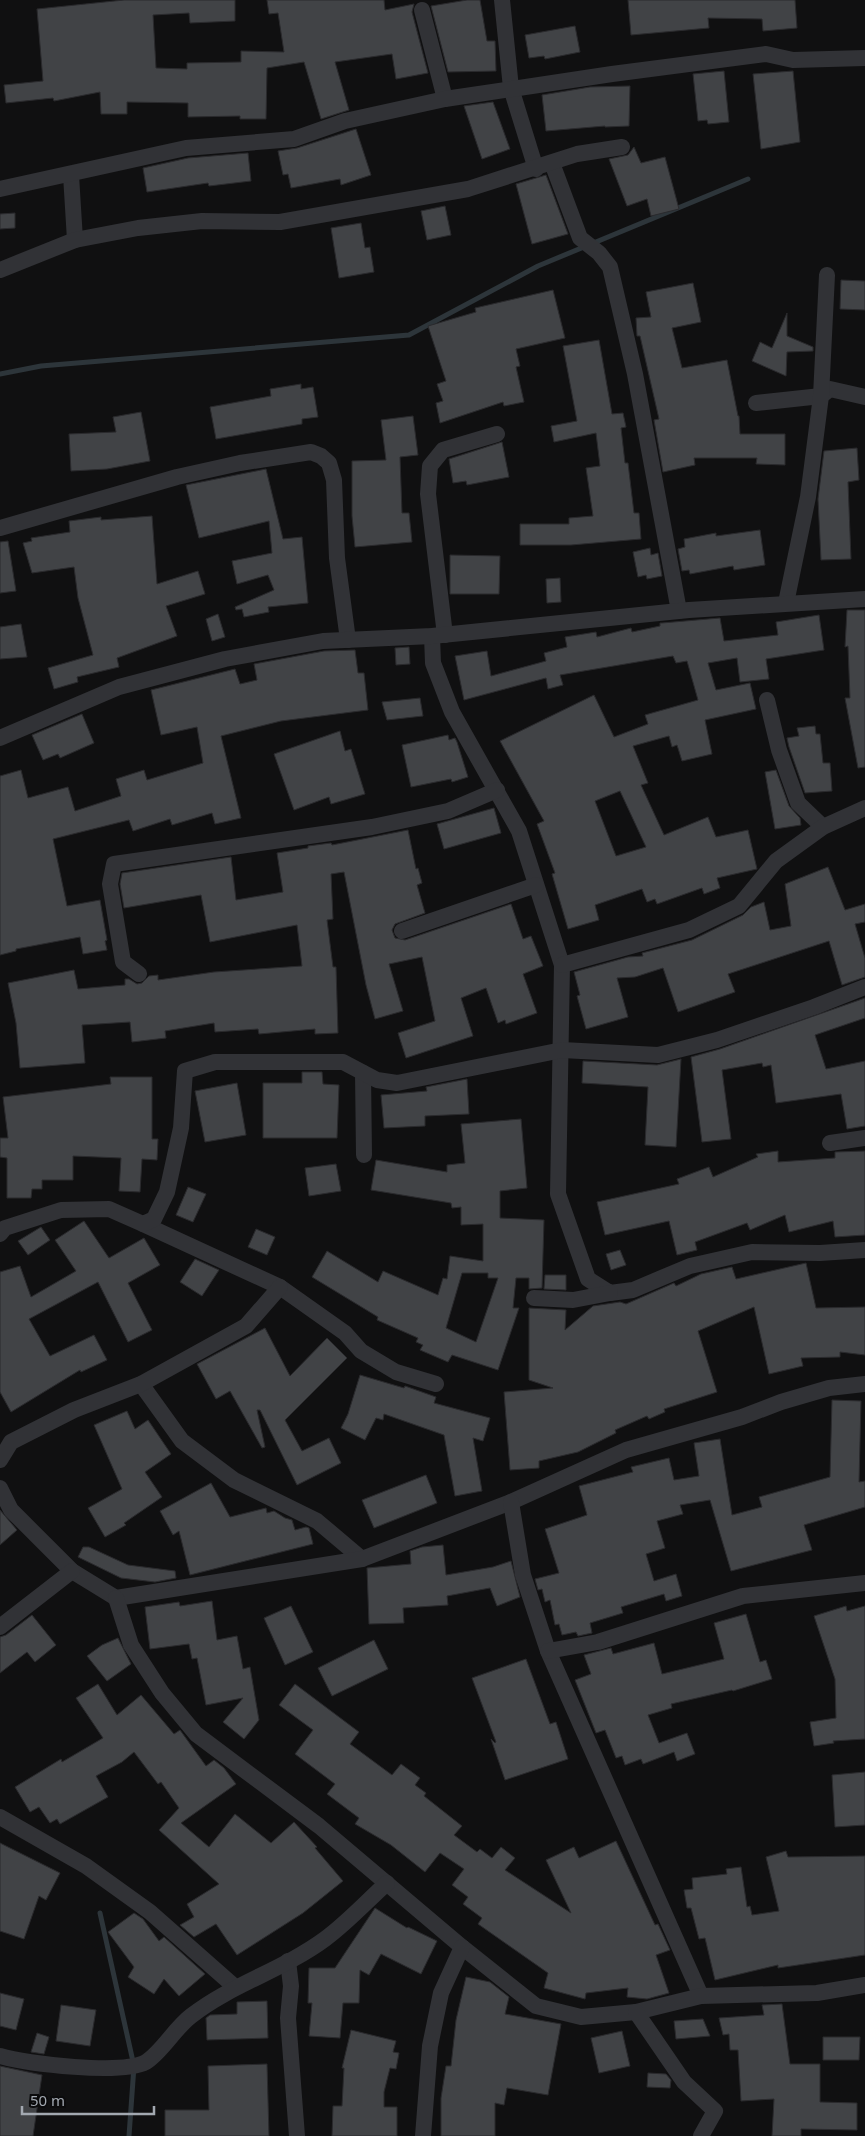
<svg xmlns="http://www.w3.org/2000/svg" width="865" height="2136" font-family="'Noto Sans',sans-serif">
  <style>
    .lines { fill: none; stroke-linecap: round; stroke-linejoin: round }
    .stream { stroke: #2d353a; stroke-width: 5 }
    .building { fill: #414346; stroke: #2a2a2d; fill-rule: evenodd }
    .street { stroke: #313236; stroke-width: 16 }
  </style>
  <rect width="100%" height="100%" fill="#101011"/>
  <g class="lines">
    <g class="stream">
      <polyline points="0,374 41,366 409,335 538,266 748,179"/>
      <polyline points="100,1913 134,2066 129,2136"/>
    </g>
  </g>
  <g class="building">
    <polygon points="124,0 235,0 235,21 190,23 189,13 153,15 156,68 187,69 187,63 241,62 241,51 284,52 278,13 269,14 267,0 384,0 385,10 414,4 412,12 428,73 396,79 392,54 335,62 349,110 321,119 304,62 267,68 266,119 240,119 240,116 188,117 188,103 127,102 127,114 101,114 100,92 54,101 53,98 6,103 4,85 43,81 37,9"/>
    <polygon points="467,0 480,0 487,41 495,41 496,71 448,72 431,6"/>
    <polygon points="628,0 795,0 797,28 763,31 762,19 708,18 709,28 631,35"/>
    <polygon points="575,26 580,52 545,59 544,56 529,58 525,35"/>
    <polygon points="724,71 729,122 708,124 707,120 698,121 693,74"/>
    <polygon points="793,71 800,142 761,149 753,74"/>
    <polygon points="630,86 629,126 605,127 605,126 546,131 542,95 590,87"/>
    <polygon points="493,102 510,149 482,159 464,106"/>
    <polygon points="356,129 371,175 341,185 340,179 291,188 288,174 283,175 278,151 297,148"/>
    <polygon points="634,147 641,163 665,157 679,209 651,216 647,199 627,206 609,159 628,155"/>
    <polygon points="248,153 251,181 209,186 208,183 147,192 143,168 188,158"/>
    <polygon points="546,175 568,234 532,244 516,184"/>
    <polygon points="445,206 451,235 427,240 421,211"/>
    <polygon points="15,213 15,228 0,229 0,214"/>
    <polygon points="361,223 365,248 370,247 374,272 339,278 331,228"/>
    <polygon points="841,280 865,281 865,310 840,309"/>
    <polygon points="693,283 701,322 672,328 682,368 727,360 738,416 739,416 740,434 785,434 785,465 756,464 757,458 694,458 695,465 663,472 654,420 659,419 640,336 637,336 636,318 651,317 646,292"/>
    <polygon points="553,290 565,338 516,349 520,366 516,367 524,402 504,406 503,402 440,423 436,403 443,401 437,384 446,381 428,326 476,312 475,308"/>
    <polygon points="787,313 787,336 813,347 813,351 787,352 786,376 752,361 760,342 772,348"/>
    <polygon points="599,340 612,414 623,413 626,427 621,428 625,463 628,463 634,513 639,513 641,539 571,545 520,545 520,524 569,524 569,518 593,516 586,468 600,466 596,433 554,442 551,426 577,421 563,346"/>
    <polygon points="301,384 301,389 313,387 318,417 302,419 302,424 216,439 210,407 271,396 270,389"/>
    <polygon points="141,412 150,461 107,469 71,471 69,434 116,432 113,417"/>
    <polygon points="413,416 418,455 400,457 402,513 409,513 412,542 355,547 352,516 352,461 386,460 381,420"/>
    <polygon points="502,442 509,477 467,485 466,481 453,483 449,459"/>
    <polygon points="857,448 859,480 848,482 851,559 821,560 818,499 824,451"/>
    <polygon points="266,469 283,539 302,537 308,603 268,607 269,612 244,617 242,609 236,610 235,607 274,590 268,575 237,584 232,561 272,553 269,521 199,538 186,485"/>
    <polygon points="152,516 157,584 198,571 205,594 166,606 177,636 117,658 119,667 77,677 78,682 54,689 48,668 93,655 78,598 74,567 32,573 23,543 32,541 31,538 70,532 69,521 101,517 101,520"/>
    <polygon points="760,530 765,565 734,570 733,566 690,574 689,570 682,571 678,549 685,547 684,539 716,533 716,536"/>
    <polygon points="8,541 16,591 0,593 0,542"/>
    <polygon points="650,548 651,555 658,553 662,576 647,579 646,575 638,577 633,552"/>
    <polygon points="450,555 500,556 499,594 450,594"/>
    <polygon points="560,578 561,602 547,603 546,579"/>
    <polygon points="847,610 865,610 865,767 858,768 845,698 850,698 848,646 845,647"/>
    <polygon points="218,614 225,637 212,641 206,619"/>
    <path d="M819 615 824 650 766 659 769 679 740 682 737 658 708 663 716 690 750 683 756 709 705 720 712 754 682 761 677 745 672 747 669 736 633 746 648 783 641 785 664 835 708 817 716 837 748 830 757 869 717 878 720 888 704 894 702 888 657 904 655 899 647 902 642 889 595 905 599 920 568 929 552 874 555 873 537 824 544 821 500 741 594 695 614 737 648 724 645 715 698 700 687 661 676 663 673 656 560 675 563 685 548 689 546 678 464 700 455 656 487 651 491 676 546 661 544 653 567 647 565 637 596 632 597 637 631 628 632 632 660 626V623H662L720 618 724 641 778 635 776 622ZM620 791 646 847 616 856 595 801Z"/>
    <polygon points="21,624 27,657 0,659 0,627"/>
    <polygon points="409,647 410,664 396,665 395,648"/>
    <polygon points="355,650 358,673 364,673 368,710 281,721 221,736 241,818 215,824 212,813 172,825 170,819 133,831 129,820 53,839 67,906 100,900 107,940 105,941 107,950 83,954 80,937 16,949 16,951 0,955 0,776 21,770 28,798 68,787 75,811 121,796 116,779 144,770 147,780 203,763 197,727 161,735 151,690 235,669 240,684 257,680 254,664 324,651"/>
    <polygon points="420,698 423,716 387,720 382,702"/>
    <polygon points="82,714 94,743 60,758 58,754 43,760 32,735"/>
    <polygon points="815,726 816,734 820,734 823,763 830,763 832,791 805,793 789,747 787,738 799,736 797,728"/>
    <polygon points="340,731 345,751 351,749 365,794 331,804 329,797 294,810 274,754"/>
    <polygon points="448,735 449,740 455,738 457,742 468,777 452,782 451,779 411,787 402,745"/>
    <polygon points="776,770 789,806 800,818 801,825 775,829 765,772"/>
    <polygon points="494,808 501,833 444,849 437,824"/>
    <polygon points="408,830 416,869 418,868 422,883 417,885 425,913 395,924 392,930 395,938 405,940 511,904 523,939 531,936 543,966 523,974 537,1013 506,1024 505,1020 498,1023 486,988 461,998 473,1036 406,1058 398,1033 435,1021 422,957 389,964 403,1011 375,1019 366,985 344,872 331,874 333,919 327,920 333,967 336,967 338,1033 315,1034 315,1029 259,1034 258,1029 215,1032 214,1023 165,1031 166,1038 132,1042 130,1022 82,1025 85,1063 20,1068 16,1023 8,983 74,970 78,989 125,985 125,979 129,979 137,984 142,983 149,976 158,975 158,980 214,972 302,966 297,925 210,942 201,895 124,908 120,884 122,873 231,857 236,900 283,892 277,853 308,848 308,846 331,843 332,845"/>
    <polygon points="828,867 845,910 865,904 865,922 855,924 865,958 865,977 842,985 829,941 728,974 735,992 678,1012 663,968 635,977 617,978 628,1017 586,1029 577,996 580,995 574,972 628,957 643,956 642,953 692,940 743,915 751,907 764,902 770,930 791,926 785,884"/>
    <polygon points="865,998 865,1018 815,1035 826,1069 865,1061 865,1126 847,1129 841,1094 776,1103 771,1065 763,1067 762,1063 722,1070 731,1139 702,1142 691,1057 720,1049"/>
    <polygon points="681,1059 676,1147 645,1145 648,1087 582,1083 583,1061 657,1065"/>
    <polygon points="302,1072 322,1072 323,1084 339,1085 337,1138 263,1138 263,1083 302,1083"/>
    <polygon points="110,1077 152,1077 152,1139 158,1139 157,1160 142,1159 140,1192 119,1191 121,1158 73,1156 73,1180 42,1180 42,1189 32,1189 31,1198 7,1198 7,1158 0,1157 0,1138 8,1138 3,1097 111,1084"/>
    <polygon points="467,1079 469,1114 425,1116 425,1126 384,1128 381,1095 427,1091 426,1087"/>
    <polygon points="237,1083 246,1135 205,1142 195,1091"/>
    <path d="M521 1119 527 1188 500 1191V1218L544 1220 542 1288 529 1289V1278H516L513 1308H519L498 1370 452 1355 448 1362 420 1350 423 1345 416 1342 418 1338 377 1320 378 1317 312 1277 327 1251 378 1282 383 1271 438 1295 443 1278 447 1279 450 1256 483 1261V1224L461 1225V1207L452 1208 451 1203 371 1190 376 1160 447 1172V1165L465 1163 461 1124ZM462 1273H488V1278H498L476 1342 446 1328Z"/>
    <polygon points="778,1151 778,1162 835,1158 835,1152 865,1151 865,1235 835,1237 833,1221 789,1232 785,1215 750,1230 747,1223 695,1242 697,1250 677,1255 669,1221 605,1235 597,1202 679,1184 677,1179 709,1167 713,1177 758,1157 756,1154"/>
    <polygon points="336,1164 341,1191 309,1196 305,1168"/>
    <polygon points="188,1187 206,1194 193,1222 176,1215"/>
    <polygon points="84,1221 109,1258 144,1238 160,1265 128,1283 152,1330 128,1342 98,1282 29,1319 50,1356 94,1335 107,1360 81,1372 80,1370 11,1412 0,1392 0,1272 20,1266 31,1297 76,1271 55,1240"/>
    <polygon points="41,1227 50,1240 28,1255 18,1241"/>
    <polygon points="256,1229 275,1237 267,1255 248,1247"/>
    <polygon points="620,1250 626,1265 611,1270 606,1254"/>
    <polygon points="195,1259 219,1270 202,1296 180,1282"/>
    <polygon points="806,1263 816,1308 865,1307 865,1355 840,1352 840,1357 801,1358 803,1366 769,1374 754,1307 698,1331 717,1392 664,1409 665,1412 649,1419 647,1416 615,1430 616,1433 578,1452 539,1461 539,1468 510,1470 504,1392 553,1388 529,1380 529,1308 566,1310 565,1330 593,1306 620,1302 626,1304 674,1283 676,1286 701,1274 732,1267 736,1279"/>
    <polygon points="545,1275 566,1275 566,1290 544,1289"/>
    <polygon points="265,1328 290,1376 327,1338 347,1358 285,1420 302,1451 329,1438 341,1463 297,1485 260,1410 257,1410 265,1447 262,1448 230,1391 216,1399 197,1364"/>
    <polygon points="360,1375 404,1388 405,1386 436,1397 434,1403 490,1418 483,1441 473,1438 482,1491 455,1496 444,1435 384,1414 383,1420 376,1418 365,1440 341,1428 348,1414"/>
    <polygon points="832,1400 861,1401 859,1482 865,1481 865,1507 804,1525 812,1550 731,1571 710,1500 680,1505 683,1514 657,1521 665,1548 646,1554 654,1581 676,1574 682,1596 666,1601 664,1594 621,1607 623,1613 590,1623 592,1633 578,1636 576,1632 562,1635 559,1624 555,1625 550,1600 545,1602 542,1589 538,1590 535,1579 559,1573 545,1529 587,1515 579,1486 633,1472 631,1467 669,1458 674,1480 699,1476 694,1443 720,1439 732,1515 762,1507 759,1497 830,1477"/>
    <polygon points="127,1411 135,1429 148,1420 171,1454 145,1472 162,1497 124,1523 126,1525 105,1537 88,1508 122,1489 94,1425"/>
    <polygon points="426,1475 437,1503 374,1528 362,1500"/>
    <polygon points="211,1483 230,1517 266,1508 267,1513 274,1511 285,1518 292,1520 295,1530 306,1527 309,1528 313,1544 190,1575 179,1531 173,1535 160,1511"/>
    <polygon points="0,1510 17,1530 0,1545"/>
    <polygon points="443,1545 446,1575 493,1567 511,1561 520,1597 497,1606 490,1588 447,1596 448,1605 403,1608 404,1623 369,1624 367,1568 411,1564 410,1551 422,1547"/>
    <polygon points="83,1547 89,1547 128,1565 175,1571 176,1578 155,1582 121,1578 78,1557"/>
    <polygon points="212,1601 217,1640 237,1636 243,1669 250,1667 259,1720 244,1739 223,1722 243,1698 206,1705 197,1658 192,1659 189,1644 150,1649 145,1607 179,1602 180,1606"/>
    <polygon points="291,1606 313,1652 285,1665 264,1618"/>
    <polygon points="846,1606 847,1611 865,1606 865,1739 833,1741 834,1743 814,1746 810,1722 836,1718 835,1679 814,1616"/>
    <polygon points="746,1614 760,1662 766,1660 772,1679 733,1691 732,1690 671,1704 672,1708 648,1715 659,1743 687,1733 695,1754 677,1761 674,1752 643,1764 641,1759 625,1765 622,1756 616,1758 605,1730 596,1733 575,1680 591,1674 584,1655 611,1648 613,1654 654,1643 662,1674 724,1659 714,1623"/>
    <polygon points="32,1615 56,1645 35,1662 27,1652 0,1673 0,1637 6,1635"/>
    <polygon points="118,1638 131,1664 107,1681 87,1656 102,1645"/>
    <polygon points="374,1640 388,1669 332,1696 318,1668"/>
    <polygon points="526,1659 550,1724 556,1722 568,1759 505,1780 491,1739 495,1743 496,1742 472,1678"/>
    <polygon points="98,1684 117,1715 141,1695 174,1734 180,1730 206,1766 214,1760 224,1768 236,1784 181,1823 209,1847 235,1814 271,1843 294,1822 317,1847 315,1848 343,1881 303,1913 237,1955 216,1924 194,1937 180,1925 194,1917 187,1904 219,1884 159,1830 179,1808 161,1782 158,1784 134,1752 122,1762 96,1776 108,1797 60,1824 57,1819 50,1823 39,1807 30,1812 15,1787 61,1759 62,1762 103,1738 76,1698"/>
    <polygon points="295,1684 359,1732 350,1744 392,1775 401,1764 420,1778 415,1785 426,1793 424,1796 462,1826 454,1835 477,1852 480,1849 492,1858 501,1847 515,1858 505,1870 571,1913 546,1860 574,1847 579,1858 616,1841 655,1925 658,1924 670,1950 656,1955 669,1993 647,1999 627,1997 628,1988 586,1993 585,1999 544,1988 548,1973 478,1924 482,1918 463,1904 468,1897 452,1885 464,1869 440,1853 425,1872 391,1845 355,1824 359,1818 327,1794 335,1784 295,1754 313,1730 279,1705"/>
    <polygon points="865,1772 865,1825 835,1827 832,1775"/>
    <polygon points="0,1843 60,1873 46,1900 39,1896 24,1939 0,1931"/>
    <polygon points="786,1851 788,1857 865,1856 865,1955 778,1968 778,1965 715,1980 705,1938 699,1939 691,1908 687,1908 684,1890 693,1889 692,1878 727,1874 726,1869 741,1867 747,1907 750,1906 752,1915 779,1911 766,1857"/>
    <polygon points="375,1908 407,1928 408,1927 437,1941 421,1974 381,1954 369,1975 360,1970 359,2003 343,2003 340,2038 309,2036 312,2003 308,2003 309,1968 335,1968"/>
    <polygon points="134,1913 143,1919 159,1941 164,1937 205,1974 179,1996 164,1979 154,1994 128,1977 134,1967 108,1932"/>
    <polygon points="466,1977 490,1982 509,1997 505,2014 561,2024 548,2095 507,2088 504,2105 495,2103 495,2136 441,2136 441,2098 446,2066 451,2066 456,2020"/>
    <polygon points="0,1993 24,1999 16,2030 0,2026"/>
    <polygon points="267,2001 268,2038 207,2040 206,2018 210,2015 237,2014 237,2002"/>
    <polygon points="782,2004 790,2064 820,2064 820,2102 857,2103 857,2130 801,2129 801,2136 772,2136 774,2099 741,2101 738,2050 730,2050 729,2034 723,2035 719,2018 764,2015 762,2005"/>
    <polygon points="61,2005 96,2010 90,2046 56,2041"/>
    <polygon points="703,2019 710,2036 676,2039 674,2021"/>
    <polygon points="351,2030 396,2041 393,2052 399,2053 396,2069 390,2068 384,2092 384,2107 397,2107 397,2136 332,2136 333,2106 342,2106 344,2068 342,2068"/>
    <polygon points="622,2031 630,2066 599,2073 591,2038"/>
    <polygon points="37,2033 49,2037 44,2054 31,2052"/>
    <polygon points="823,2037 860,2037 859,2060 823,2060"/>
    <polygon points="267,2064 269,2136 165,2136 165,2110 209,2110 208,2066"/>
    <polygon points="0,2066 42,2075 33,2136 0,2136"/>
    <polygon points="648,2073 666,2074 671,2080 670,2088 647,2087"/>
  </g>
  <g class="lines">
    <g class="street">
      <polyline points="502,0 511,88 536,169"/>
      <polyline points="422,10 445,99"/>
      <polyline points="552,163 580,238 599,253 610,267 635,374 679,611"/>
      <polyline points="71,175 75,240"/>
      <polyline points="0,189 186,148 294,139 345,121 445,99 612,74 766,54 793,60 865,58"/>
      <polyline points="0,270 75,240 138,228 202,221 280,222 468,189 577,154 622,147"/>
      <polyline points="756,403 821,396 830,389 865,397"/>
      <polyline points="0,528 177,477 240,463 311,452 321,456 329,463 334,480 337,558 348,640"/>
      <polyline points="786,603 808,497 821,396 827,275"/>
      <polyline points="445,635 428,494 430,466 443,450 497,434"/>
      <polyline points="432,636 433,663 452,712 519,831 562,965 558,1194 588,1279 610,1293 633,1290 690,1266 752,1252 820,1253 865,1250"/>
      <polyline points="767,700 779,750 798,803 823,827"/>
      <polyline points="0,738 119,687 225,659 323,641 432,636 689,610 865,599"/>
      <polyline points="402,931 536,885"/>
      <polyline points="562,965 689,930 739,906 776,861 823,827 865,808"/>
      <polyline points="139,974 123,962 110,884 114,864 372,827 448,811 497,790"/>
      <polyline points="363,1073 364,1155"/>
      <polyline points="830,1143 865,1138"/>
      <polyline points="143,1224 280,1287 345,1333 361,1351 396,1372 436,1384"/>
      <polyline points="0,1234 5,1228 61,1210 109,1209 143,1224 154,1219 167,1192 181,1128 185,1071 215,1062 343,1062 377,1080 397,1083 562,1050 658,1055 717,1040 814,1007 865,987"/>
      <polyline points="534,1298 573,1300 610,1293"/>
      <polyline points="141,1384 182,1441 234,1480 317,1521 362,1559"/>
      <polyline points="0,1460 11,1442 74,1410 141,1384 246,1326 280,1287"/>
      <polyline points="0,1488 11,1510 72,1571 116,1598 362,1559 511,1502 626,1450 742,1417 781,1402 829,1388 865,1384"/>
      <polyline points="511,1502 523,1575 548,1651 701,1996"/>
      <polyline points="116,1598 131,1645 162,1693 196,1734 319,1826 462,1947 536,2006 581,2017 636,2012 701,1996 817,1993 865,1985"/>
      <polyline points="0,1627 72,1571"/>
      <polyline points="548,1651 598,1642 743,1596 865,1583"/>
      <polyline points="0,1817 86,1866 150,1912 235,1987"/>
      <polyline points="288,1961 291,1986 288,2018 297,2136"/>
      <polyline points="636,2012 684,2082 715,2111 701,2136"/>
      <path d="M0 2056C27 2064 122 2075 146 2062 162 2052 175 2028 191 2016 232 1984 283 1970 325 1939 347 1923 367 1901 387 1883"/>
      <polyline points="423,2136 430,2046 441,1993 462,1947"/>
    </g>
  </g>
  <path d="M22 2106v8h132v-8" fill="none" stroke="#a2a8b0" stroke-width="2.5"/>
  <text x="30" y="2106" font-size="15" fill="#a2a8b0" stroke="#0b0b0c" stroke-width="4" paint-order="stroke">50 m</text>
</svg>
